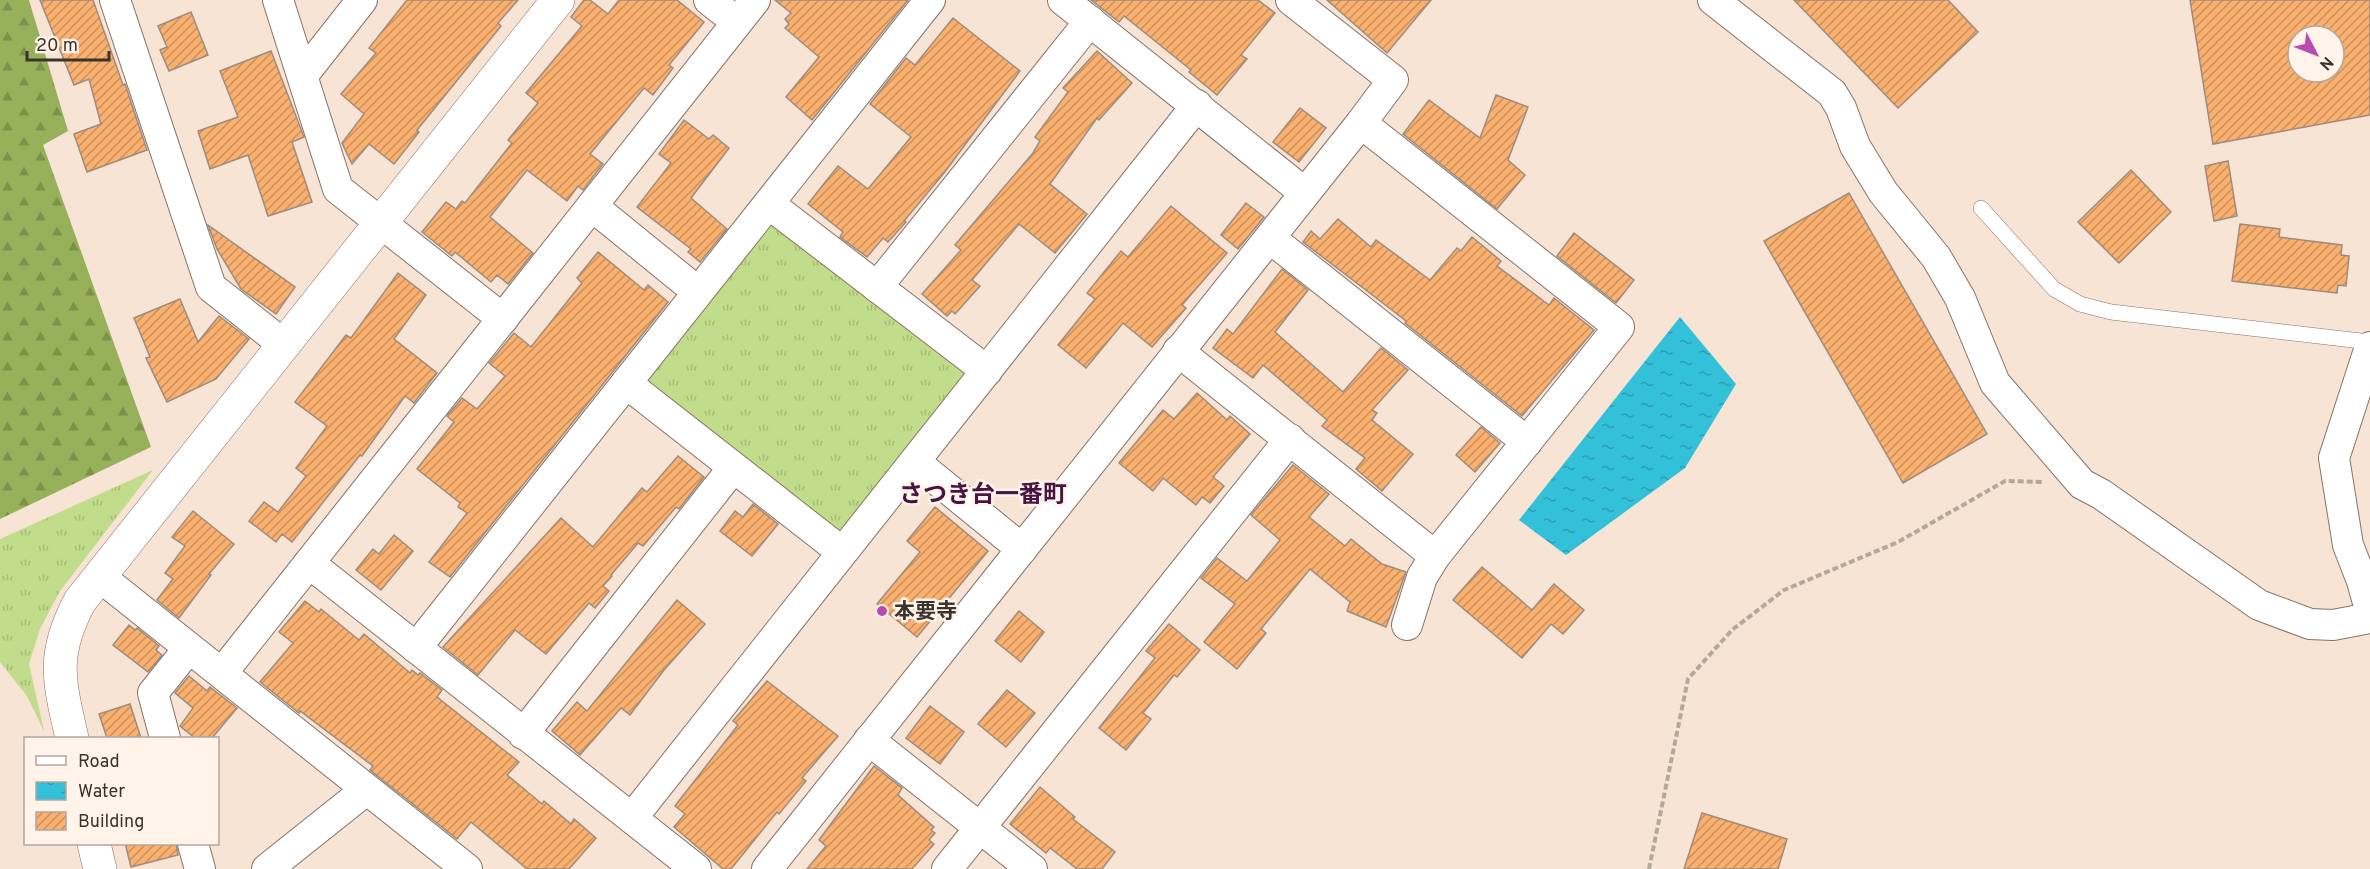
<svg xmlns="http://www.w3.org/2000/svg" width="2370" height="869" font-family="Overpass,'Noto Sans JP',sans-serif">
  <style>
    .grass { fill: url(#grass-tufts) }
    .forest { fill: url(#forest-firs) }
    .water { fill: url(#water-ripples) }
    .building { fill: url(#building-hatch); stroke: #9d8c7e; stroke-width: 1.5; fill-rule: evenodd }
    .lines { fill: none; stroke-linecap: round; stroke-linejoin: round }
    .lane-casing { stroke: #847366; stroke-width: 16 }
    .street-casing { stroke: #847366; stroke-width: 32 }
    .secondary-casing { stroke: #847366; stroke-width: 34 }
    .path { stroke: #b6a79b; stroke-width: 4; stroke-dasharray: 6 3; stroke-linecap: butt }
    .lane { stroke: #fff; stroke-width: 15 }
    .street { stroke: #fff; stroke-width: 30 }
    .secondary { stroke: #fff; stroke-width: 33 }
    .poi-dot { fill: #b94cac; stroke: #fff3ea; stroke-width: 2 }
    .labels { text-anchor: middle; stroke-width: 5; stroke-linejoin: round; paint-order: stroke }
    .poi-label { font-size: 21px; font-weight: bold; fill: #3b342e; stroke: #fff3ea; text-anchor: start }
    .quarter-label { font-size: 24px; font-weight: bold; fill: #481442; stroke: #fff3ea }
  </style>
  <defs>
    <pattern id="grass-tufts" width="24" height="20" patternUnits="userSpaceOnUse" patternTransform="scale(1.5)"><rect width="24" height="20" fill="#c1dc8a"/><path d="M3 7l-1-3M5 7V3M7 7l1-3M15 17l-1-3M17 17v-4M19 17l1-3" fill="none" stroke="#a7bd77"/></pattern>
    <pattern id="forest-firs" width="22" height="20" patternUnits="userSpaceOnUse" patternTransform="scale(1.5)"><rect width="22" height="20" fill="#96b159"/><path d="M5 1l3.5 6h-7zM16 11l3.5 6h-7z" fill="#7c914a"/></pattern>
    <pattern id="water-ripples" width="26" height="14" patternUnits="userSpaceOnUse" patternTransform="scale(1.5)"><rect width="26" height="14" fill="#33c0d9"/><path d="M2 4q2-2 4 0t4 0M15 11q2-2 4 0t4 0" fill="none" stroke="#2c9db0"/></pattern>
    <pattern id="building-hatch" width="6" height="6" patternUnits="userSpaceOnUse" patternTransform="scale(1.5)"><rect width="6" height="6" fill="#fab06f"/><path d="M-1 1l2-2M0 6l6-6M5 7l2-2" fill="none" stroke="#cc905c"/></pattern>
  </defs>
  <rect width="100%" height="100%" fill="#f7e4d5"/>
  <g class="grass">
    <polygon points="765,220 967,369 966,382 845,531 834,536 645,387 644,377"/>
    <polygon points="153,470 60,591 40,629 29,664 44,731 27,696 0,662 0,539"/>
  </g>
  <polygon class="forest" points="0,0 29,0 68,131 43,145 151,447 0,519"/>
  <polygon class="water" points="1680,317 1736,384 1685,468 1566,555 1519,520"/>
  <g class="building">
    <polygon points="40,0 93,0 123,85 125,84 147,150 87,172 74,134 101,124 89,79 74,85"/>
    <polygon points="407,0 518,0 498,23 501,26 417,130 419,132 394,164 369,144 352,164 342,143 364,114 341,94 376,53 369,48"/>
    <polygon points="584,0 590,0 608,14 619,0 677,0 704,22 669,65 673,68 653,95 644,88 590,154 603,164 583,190 578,186 567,201 527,170 490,217 533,253 508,284 497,275 491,282 455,252 452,256 422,232 446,202 456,209 462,201 465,203 512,143 508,140 538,103 526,93 582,26 571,17"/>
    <polygon points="775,0 908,0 812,120 786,97 819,57 785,28 789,24 785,19 791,13"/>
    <polygon points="1091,0 1258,0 1275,13 1241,55 1247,59 1217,95 1189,72 1191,70 1124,16 1119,22"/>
    <polygon points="1327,0 1431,0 1387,53"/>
    <polygon points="1794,0 1948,0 1978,32 1898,108"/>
    <path d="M2190 0H2370V115L2213 144ZM2298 36H2334V72H2298Z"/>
    <polygon points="191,12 208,55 169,71 160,50 167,47 158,26"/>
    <polygon points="953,18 1020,71 944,173 904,221 906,222 888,242 883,238 867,257 840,237 843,232 808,204 838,166 868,189 911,137 870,104 906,58 915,65"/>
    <polygon points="271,51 304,137 292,142 312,202 268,216 248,155 210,169 198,131 238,117 220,71"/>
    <polygon points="1097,51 1132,83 1099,120 1097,118 1050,184 1087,214 1055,253 1019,224 972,280 980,286 955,314 952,311 947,316 922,294 961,250 955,245 1033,153 1040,141 1035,137 1068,92 1063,88"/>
    <polygon points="1496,95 1528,107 1508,160 1525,175 1497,209 1403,134 1429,100 1480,138"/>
    <polygon points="1300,108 1326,128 1299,162 1273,142"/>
    <polygon points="684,120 709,139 713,135 729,148 691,198 727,229 700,262 688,252 691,249 637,207 671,163 659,154"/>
    <polygon points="2228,161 2237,216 2214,221 2205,166"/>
    <polygon points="2131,170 2171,212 2119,263 2078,222"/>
    <polygon points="1849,193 1987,434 1903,483 1764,241"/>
    <polygon points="1246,203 1264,217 1238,249 1221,235"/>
    <polygon points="1171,206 1227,253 1182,305 1186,308 1152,347 1123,323 1086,368 1058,345 1095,299 1087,293 1121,251 1128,257"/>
    <polygon points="1338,219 1371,247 1376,240 1430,280 1457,248 1461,251 1472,237 1501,261 1497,266 1549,305 1554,298 1594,330 1522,416 1405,323 1406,321 1388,307 1303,242 1311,231 1320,239"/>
    <polygon points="2240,224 2280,229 2279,237 2342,245 2341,255 2349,256 2346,286 2338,285 2337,293 2232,281"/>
    <polygon points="208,225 295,287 276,314 241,289 217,249"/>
    <polygon points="1574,233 1634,280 1616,303 1557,256"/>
    <polygon points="598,252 644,290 648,285 668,302 450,577 429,562 467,513 458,507 460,503 417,469 454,422 447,416 462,398 477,409 505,376 489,363 491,361 514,333 531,347 582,283 577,278"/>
    <polygon points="1282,269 1308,290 1275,332 1343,392 1381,348 1408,370 1372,410 1377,413 1372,420 1413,454 1382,491 1356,469 1365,458 1322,426 1327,420 1263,365 1253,378 1213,348 1227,329 1233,334"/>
    <polygon points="398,273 426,295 394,339 437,373 414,403 405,396 362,456 360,455 292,542 282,534 276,542 249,521 264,502 278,512 306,476 296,468 327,426 295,402 346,335 351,338"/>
    <polygon points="180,299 198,342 219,316 249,339 216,379 167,402 146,358 150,357 134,318"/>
    <polygon points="1197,393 1227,420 1230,416 1250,434 1213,477 1224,486 1210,503 1202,497 1196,505 1163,478 1153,491 1119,463 1163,410 1174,419"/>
    <polygon points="1481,427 1500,443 1475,472 1456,455"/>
    <polygon points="678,456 704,477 679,509 676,507 643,546 638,543 611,575 612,576 603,586 609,591 595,608 589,603 546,654 515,630 478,675 443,647 561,518 593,547 642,488 647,492"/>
    <polygon points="1293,465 1329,494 1309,517 1345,546 1351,539 1382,564 1406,572 1386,627 1347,611 1350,602 1310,569 1261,629 1266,633 1237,669 1204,642 1235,604 1201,578 1217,558 1247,581 1280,540 1251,515"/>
    <polygon points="753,504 778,524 752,556 720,531 735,511 743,517"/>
    <polygon points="935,507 988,551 917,637 877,604 920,552 907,541"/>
    <polygon points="193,511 234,544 209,574 211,575 179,618 157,600 173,579 165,573 185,546 172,537"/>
    <polygon points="394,535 413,551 381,590 356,570 373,549 379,554"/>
    <polygon points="1482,567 1532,610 1554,584 1584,610 1563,634 1551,624 1522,658 1453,600"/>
    <polygon points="677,600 705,624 664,670 630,715 621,708 580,755 552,731 577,702 587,711"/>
    <polygon points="305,601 319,612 321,609 359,640 364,634 410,673 412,670 418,675 420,673 442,690 437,697 519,762 507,775 542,804 544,801 571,824 574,819 596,838 569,869 527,869 471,822 457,839 370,770 373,766 300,711 299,713 260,682 293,643 279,632"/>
    <polygon points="1019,611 1044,632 1021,662 995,641"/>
    <polygon points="1169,624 1200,650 1177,677 1174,675 1143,713 1151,719 1126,750 1099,728 1155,658 1146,651"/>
    <polygon points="129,625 135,630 137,628 159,646 156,650 162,655 148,672 113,645"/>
    <polygon points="189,676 207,691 210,687 237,708 212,738 195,738 180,726 193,708 175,693"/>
    <polygon points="767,681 838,736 802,778 806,781 779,814 777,812 731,869 723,869 674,827 685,814 675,806 738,725 733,721"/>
    <polygon points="1007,690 1035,713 1006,747 978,724"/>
    <polygon points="130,704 141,738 107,738 99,714"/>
    <polygon points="930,706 964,732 940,764 906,738"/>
    <polygon points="874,766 902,788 898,795 934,827 931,830 935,833 929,840 934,844 912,869 807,869 826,846 819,840"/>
    <polygon points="1040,787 1075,817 1073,819 1115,852 1102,869 1077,869 1050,848 1046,853 1010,824"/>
    <polygon points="1702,813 1787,839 1778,869 1684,869"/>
    <polygon points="125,843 176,843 178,855 131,867"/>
  </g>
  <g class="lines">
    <g class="lane-casing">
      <polyline id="lane" points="1981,208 2054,289 2080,304 2111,312 2370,342"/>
    </g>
    <g class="street-casing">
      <g id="street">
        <polyline points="115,0 211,287 283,344"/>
        <polyline points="278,0 338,189 503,319"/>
        <polyline points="709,0 737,22"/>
        <polyline points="1063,0 1305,193"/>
        <polyline points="1713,0 1832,93 1841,108 1855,146 1883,192 1936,257 1960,298 1995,383 2082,484 2101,494 2259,605 2310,624 2333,625 2370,618"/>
        <polyline points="303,75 362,0"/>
        <polyline points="769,204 987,371"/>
        <polyline points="592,206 698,292"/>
        <polyline points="1270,238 1527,442"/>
        <polyline points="877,287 1090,21"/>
        <polyline points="2370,347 2334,458 2348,545 2362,581 2370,610"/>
        <polyline points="1178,351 1435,556 1619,327 1361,123"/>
        <polyline points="626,383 842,552"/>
        <polyline points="915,462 1022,549"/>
        <polyline points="309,563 696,869"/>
        <polyline points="99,576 467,869"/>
        <polyline points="1407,625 1422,577 1435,556"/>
        <polyline points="416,648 930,0"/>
        <polyline points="222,673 755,0"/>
        <polyline points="523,734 733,468"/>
        <polyline points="165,738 153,693 189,648"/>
        <polyline points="869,740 1032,869"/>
        <polyline points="632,818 1197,105"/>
        <polyline points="193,844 200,869"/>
        <polyline points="267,869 366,790"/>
        <polyline points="767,869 1361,123 1393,80 1291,0"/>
        <polyline points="947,869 1290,439"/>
      </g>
    </g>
    <g class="secondary-casing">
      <g id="secondary">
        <path d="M72 738C59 681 51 655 80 601L558 0"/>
        <polyline points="94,844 100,869"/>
      </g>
    </g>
    <polyline class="path" points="1649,869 1688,679 1732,630 1784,590 1898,542 2005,481 2042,482"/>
    <use href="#lane" class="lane"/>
    <use href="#street" class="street"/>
    <use href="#secondary" class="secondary"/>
  </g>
  <circle class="poi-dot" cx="882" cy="611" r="6"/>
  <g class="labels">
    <g class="poi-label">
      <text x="894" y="618">本要寺</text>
    </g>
    <g class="quarter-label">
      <text x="983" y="502">さつき台一番町</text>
    </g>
  </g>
  <rect x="24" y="737" width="195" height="108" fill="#fff3ea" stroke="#b1a79f" stroke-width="1.5"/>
  <rect x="36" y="756" width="30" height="9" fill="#ffffff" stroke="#b1a79f" stroke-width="1.5"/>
  <text x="78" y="767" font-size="18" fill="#3b342e">Road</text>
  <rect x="36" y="782" width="30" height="18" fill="url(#water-ripples)" stroke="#b1a79f" stroke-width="1.5"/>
  <text x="78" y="797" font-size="18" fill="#3b342e">Water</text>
  <rect x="36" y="812" width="30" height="18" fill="url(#building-hatch)" stroke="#b1a79f" stroke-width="1.5"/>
  <text x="78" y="827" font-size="18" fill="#3b342e">Building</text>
  <g transform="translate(2316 54) rotate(132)"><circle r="28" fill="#fff3ea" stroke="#b1a79f" stroke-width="1.5"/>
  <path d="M0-4.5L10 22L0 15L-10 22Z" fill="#b94cac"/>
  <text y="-9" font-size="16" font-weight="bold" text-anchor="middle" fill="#3b342e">N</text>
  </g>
  <path d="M27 51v9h82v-9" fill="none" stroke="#3b342e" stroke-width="3"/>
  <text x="36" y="51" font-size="18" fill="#3b342e" stroke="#fff3ea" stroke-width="4.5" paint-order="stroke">20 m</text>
</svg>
